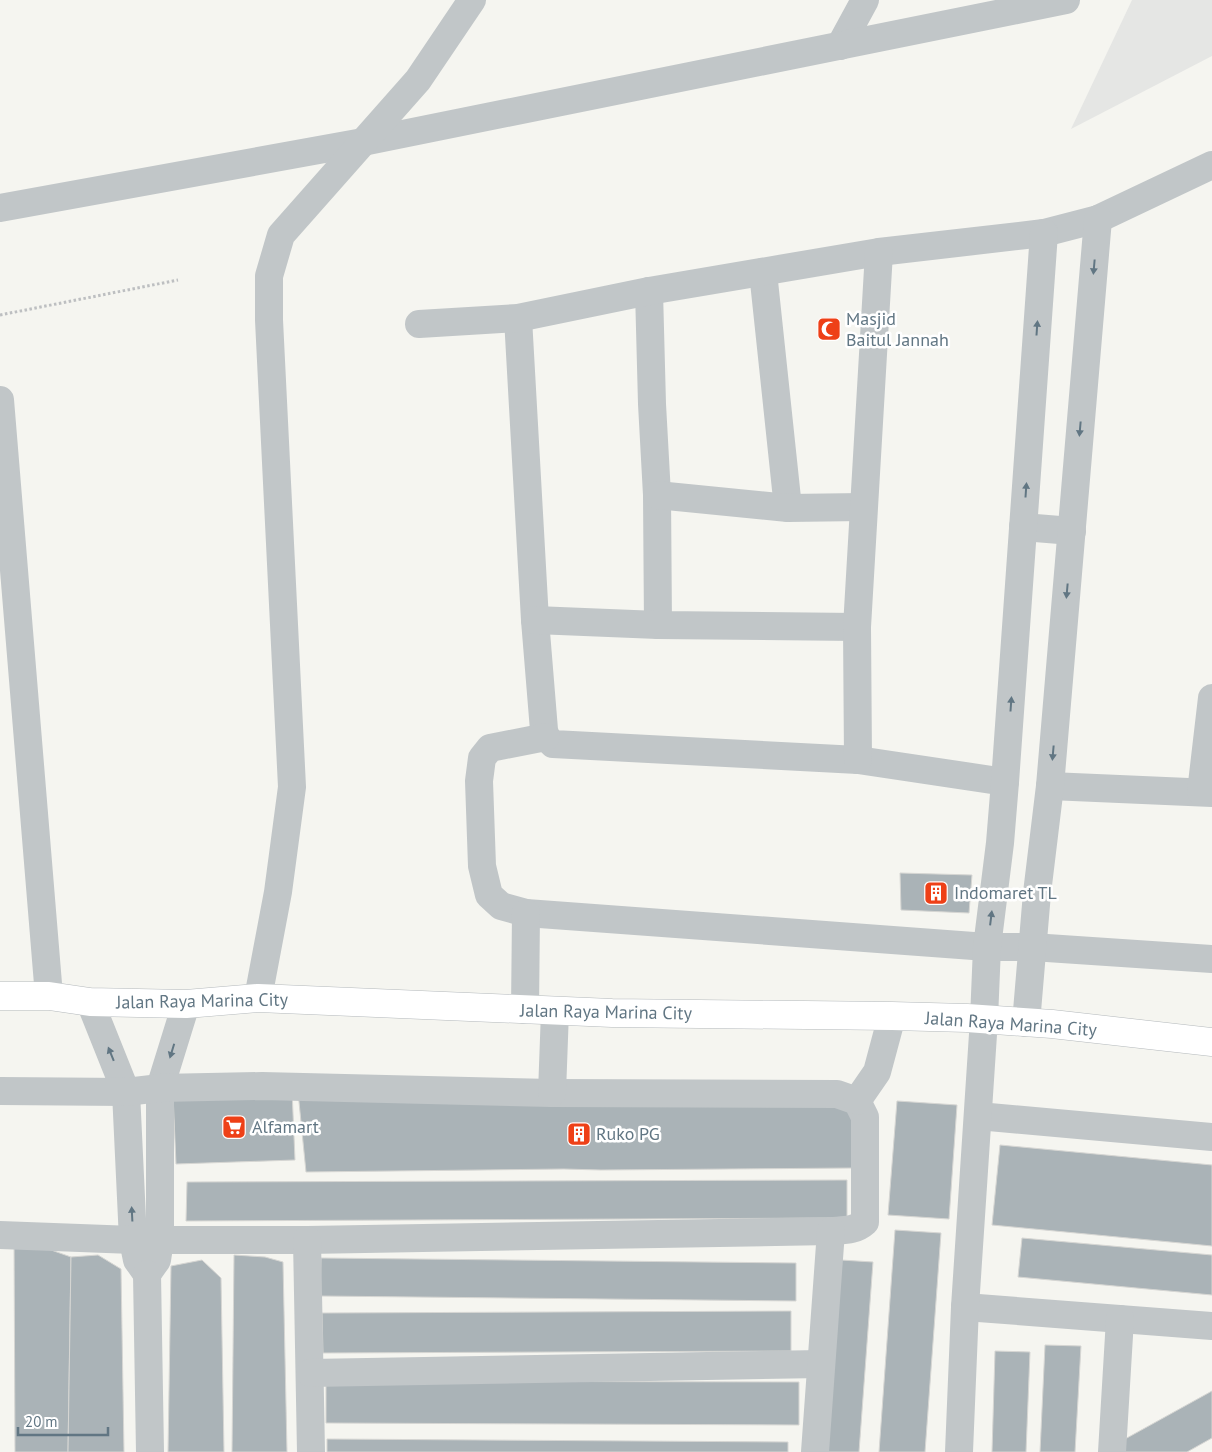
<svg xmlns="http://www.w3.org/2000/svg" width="1212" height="1452" font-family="'PT Sans',sans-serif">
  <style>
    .built { fill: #e5e6e4 }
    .building { fill: #aab3b7; stroke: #d6d6d3 }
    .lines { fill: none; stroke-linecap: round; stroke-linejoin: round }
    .major-casing { stroke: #b4b9bc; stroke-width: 29 }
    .path { stroke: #bdbfc1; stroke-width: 3; stroke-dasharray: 2.5 2.5; stroke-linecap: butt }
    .minor { stroke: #c1c6c8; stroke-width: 28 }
    .major { stroke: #fff; stroke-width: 28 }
    .oneway { fill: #617683 }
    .labels { text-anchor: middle; stroke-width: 5; stroke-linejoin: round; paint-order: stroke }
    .poi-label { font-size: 18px; fill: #617683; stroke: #fff; text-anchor: start }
    .street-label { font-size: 18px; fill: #617683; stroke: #fff }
  </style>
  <rect width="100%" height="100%" fill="#f5f5f0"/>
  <polygon class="built" points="1132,0 1212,0 1212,56 1071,129"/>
  <g class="building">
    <polygon points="900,873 972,875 969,913 901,910"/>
    <polygon points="292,1090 295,1160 176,1164 173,1094"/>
    <polygon points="298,1092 857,1101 854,1168 601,1170 564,1169 306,1172"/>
    <polygon points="897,1101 957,1105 949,1219 888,1215"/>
    <polygon points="1000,1145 1212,1165 1212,1246 992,1225"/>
    <polygon points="847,1180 847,1218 186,1221 187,1182"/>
    <polygon points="895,1230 941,1233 925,1452 879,1452"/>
    <polygon points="14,1237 71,1257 68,1452 15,1452"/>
    <polygon points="1022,1238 1212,1255 1212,1295 1018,1277"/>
    <polygon points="98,1255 121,1269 124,1452 68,1452 71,1257"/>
    <polygon points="234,1255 265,1257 283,1262 287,1452 232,1452"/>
    <polygon points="321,1258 796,1263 796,1301 320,1296"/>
    <polygon points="202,1260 221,1278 224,1452 168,1452 171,1266"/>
    <polygon points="841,1260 873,1262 859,1452 827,1452"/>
    <polygon points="791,1311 791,1351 323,1353 322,1313"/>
    <polygon points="1045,1345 1081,1346 1075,1452 1040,1452"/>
    <polygon points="995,1351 1030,1352 1026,1452 992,1452"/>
    <polygon points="326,1381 799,1382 799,1425 326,1423"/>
    <polygon points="1212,1391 1212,1438 1187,1452 1121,1452 1116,1444"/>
    <polygon points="327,1439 788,1442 788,1452 327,1452"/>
  </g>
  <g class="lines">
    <g class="major-casing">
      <polyline id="major" points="0,996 49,996 90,1002 186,1004 258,998 612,1013 892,1016 967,1018 1052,1024 1212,1042"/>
    </g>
    <polyline class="path" points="0,315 178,280"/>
    <g class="minor">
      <polyline points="840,46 865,0"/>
      <polyline points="0,208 363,142 1066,0"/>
      <polyline points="763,272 788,508"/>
      <polyline points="649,291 652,404 657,495 658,625"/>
      <polyline points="518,318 535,620 544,730 546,737 553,744 858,760 1005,782"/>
      <polyline points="419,324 518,318 649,291 879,252 1044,233 1098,219 1212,165"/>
      <polyline points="0,400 49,996"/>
      <polyline points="657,495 788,508 863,507"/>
      <polyline points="1023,527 1072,531"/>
      <polyline points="535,620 658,625 857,627"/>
      <polyline points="546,737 490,748 482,758 479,781 482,866 489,895 501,906 526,913 987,947 1032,947 1212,959"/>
      <polyline points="858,760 857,627 879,252"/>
      <polyline points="1050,786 1212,793"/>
      <polyline points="1201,792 1212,698"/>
      <polyline points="258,998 278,892 292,787 269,320 269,276 281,235 418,80 472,0"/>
      <polyline points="90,1002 126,1092 133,1240 137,1260 147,1274 157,1260 160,1240 160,1088 186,1004"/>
      <polyline points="525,1010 526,913"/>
      <polyline points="1026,1023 1037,893 1050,786 1098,219"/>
      <path d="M0 1091 126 1092 160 1088 262 1086 552 1093 837 1094 857 1101 865 1117V1222C855 1231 844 1230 831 1231L307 1240H133L0 1235"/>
      <polyline points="552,1093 555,1011"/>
      <polyline points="857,1101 877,1072 892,1016"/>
      <polyline points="978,1116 1212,1137"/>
      <polyline points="307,1240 311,1452"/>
      <polyline points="147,1274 150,1452"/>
      <polyline points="965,1307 1212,1326"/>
      <polyline points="310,1373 821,1364"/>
      <polyline points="815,1452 831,1231"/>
      <polyline points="959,1452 965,1307 984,1019 987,947 1000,843 1005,782 1044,233"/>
      <polyline points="1112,1452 1120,1319"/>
    </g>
    <use href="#major" class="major"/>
  </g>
  <defs><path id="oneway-solid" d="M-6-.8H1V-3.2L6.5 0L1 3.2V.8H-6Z" transform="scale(1.25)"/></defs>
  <g class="oneway">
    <use href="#oneway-solid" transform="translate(1094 267) rotate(95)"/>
    <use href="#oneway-solid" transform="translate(1037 328) rotate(-86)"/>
    <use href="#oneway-solid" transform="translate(1080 429) rotate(95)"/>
    <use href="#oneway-solid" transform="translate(1026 490) rotate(-86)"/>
    <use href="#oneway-solid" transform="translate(1067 591) rotate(95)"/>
    <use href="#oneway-solid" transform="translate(1011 704) rotate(-86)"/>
    <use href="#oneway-solid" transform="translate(1053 753) rotate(95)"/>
    <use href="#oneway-solid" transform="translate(991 918) rotate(-83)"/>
    <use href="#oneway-solid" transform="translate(172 1051) rotate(107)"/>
    <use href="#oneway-solid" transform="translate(111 1054) rotate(-112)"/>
    <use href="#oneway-solid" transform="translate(132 1214) rotate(-93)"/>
  </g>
  <defs>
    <g id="mosque-square" transform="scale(1.25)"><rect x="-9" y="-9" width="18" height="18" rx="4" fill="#ee4017" stroke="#fff"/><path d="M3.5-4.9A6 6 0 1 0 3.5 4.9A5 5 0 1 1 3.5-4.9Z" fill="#fff"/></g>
    <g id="building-square" transform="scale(1.25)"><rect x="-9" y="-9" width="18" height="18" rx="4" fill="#ee4017" stroke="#fff"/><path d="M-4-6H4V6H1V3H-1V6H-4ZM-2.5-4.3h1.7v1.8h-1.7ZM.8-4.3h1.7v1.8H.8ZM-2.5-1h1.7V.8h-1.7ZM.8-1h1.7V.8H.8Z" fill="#fff"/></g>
    <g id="supermarket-square" transform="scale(1.25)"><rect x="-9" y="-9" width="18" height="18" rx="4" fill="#ee4017" stroke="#fff"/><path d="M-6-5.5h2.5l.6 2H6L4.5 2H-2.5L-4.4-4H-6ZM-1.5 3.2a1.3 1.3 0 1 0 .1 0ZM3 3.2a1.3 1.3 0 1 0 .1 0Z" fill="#fff"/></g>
  </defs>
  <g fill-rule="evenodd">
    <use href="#mosque-square" x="829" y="329"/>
    <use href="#building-square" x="936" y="893"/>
    <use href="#supermarket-square" x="234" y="1127"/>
    <use href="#building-square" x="579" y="1134"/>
  </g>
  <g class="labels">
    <g class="poi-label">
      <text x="846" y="325">Masjid<tspan x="846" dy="21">Baitul Jannah</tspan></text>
      <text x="954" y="899">Indomaret TL</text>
      <text x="252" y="1133">Alfamart</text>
      <text x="596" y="1140">Ruko PG</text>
    </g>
    <g class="street-label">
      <text transform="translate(202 1001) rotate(-1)" y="6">Jalan Raya Marina City</text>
      <text transform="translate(606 1012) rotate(1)" y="6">Jalan Raya Marina City</text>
      <text transform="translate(1011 1024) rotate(4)" y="6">Jalan Raya Marina City</text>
    </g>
  </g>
  <path d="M18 1427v8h90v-8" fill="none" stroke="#617683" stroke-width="2.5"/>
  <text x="25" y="1427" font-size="15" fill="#617683" stroke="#ffffff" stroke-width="4" paint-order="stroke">20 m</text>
</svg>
